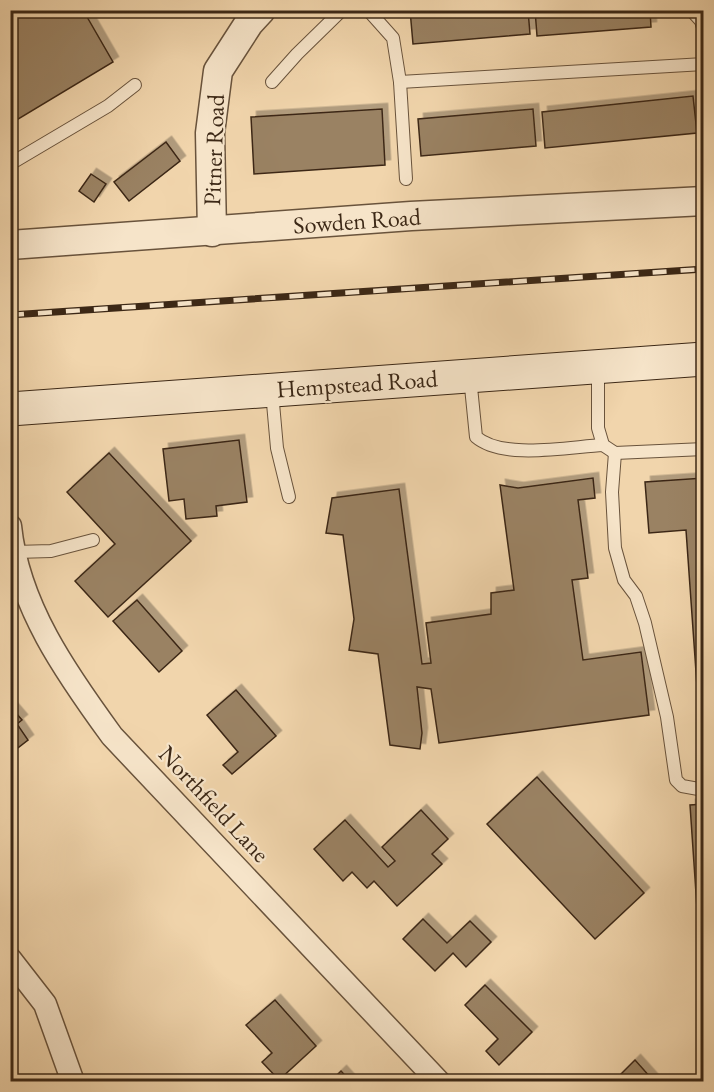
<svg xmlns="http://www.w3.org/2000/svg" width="714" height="1092" font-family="'EB Garamond',serif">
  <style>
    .building { fill: #9a8264; stroke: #3c2816; stroke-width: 1.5; filter: url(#shadow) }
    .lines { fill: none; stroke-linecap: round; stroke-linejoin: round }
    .service-casing { stroke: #69533c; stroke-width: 14 }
    .minor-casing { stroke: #69533c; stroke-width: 25 }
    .tertiary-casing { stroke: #69533c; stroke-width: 31 }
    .secondary-casing { stroke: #3c2816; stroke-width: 35 }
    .service { stroke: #f6e4c9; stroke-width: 12 }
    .minor { stroke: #f6e4c9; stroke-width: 22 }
    .tertiary { stroke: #f6e4c9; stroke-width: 28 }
    .secondary { stroke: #f6e4c9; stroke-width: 33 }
    .rail-casing { stroke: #3c2816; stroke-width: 7 }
    .rail { stroke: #f6e4c9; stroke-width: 4.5; stroke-dasharray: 14; stroke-linecap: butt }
    .labels { text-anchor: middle; stroke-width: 4.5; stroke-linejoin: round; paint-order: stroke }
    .street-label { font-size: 24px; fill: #3c2816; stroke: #f6e4c9 }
  </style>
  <defs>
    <filter id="shadow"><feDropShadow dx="5.5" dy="-5.5" stdDeviation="0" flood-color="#0004"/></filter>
  </defs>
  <rect width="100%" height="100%" fill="#f1d5ac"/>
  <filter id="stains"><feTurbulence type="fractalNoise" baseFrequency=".00333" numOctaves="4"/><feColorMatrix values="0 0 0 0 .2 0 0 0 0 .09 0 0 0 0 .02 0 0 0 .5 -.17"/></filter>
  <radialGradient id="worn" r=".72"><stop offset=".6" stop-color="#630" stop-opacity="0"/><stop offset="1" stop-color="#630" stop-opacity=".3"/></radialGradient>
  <g class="building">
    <polygon points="10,10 83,10 113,62 10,124"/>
    <polygon points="410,10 528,10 530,34 413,44"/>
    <polygon points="535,10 650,10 651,27 537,36"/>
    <polygon points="693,96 697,133 545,148 542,112"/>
    <polygon points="382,109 385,165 254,174 251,117"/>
    <polygon points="533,109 536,146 421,156 418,119"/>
    <polygon points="166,142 180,161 129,201 114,182"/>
    <polygon points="91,174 106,184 94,202 79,191"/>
    <polygon points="239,440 247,502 216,506 217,516 186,519 184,499 169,501 163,449"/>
    <polygon points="109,453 191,541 108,617 75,581 115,544 67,492"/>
    <polygon points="593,478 595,498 578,500 588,578 572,580 583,660 641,652 649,715 439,743 431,689 417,687 422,733 420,749 390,745 378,654 349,650 354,619 343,535 326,533 332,498 399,489 422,664 431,663 426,623 491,614 491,593 514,590 500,485 518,488"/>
    <polygon points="704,478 704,771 703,771 686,530 649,533 645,482"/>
    <polygon points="137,600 182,651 159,672 113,621"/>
    <polygon points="236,690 276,736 232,774 223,765 238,752 207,715"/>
    <polygon points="10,706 22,720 17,724 28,740 10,754"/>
    <polygon points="537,777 644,893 595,939 487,824"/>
    <polygon points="704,804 704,1011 690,805"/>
    <polygon points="421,810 448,839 432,854 442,864 397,906 374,881 367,888 352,872 343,881 314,849 345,820 388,867 395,861 382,847"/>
    <polygon points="423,919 447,943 470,921 491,942 466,967 453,953 435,971 403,939"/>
    <polygon points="485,985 532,1032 499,1065 486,1051 498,1039 465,1005"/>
    <polygon points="275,1000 316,1046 279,1080 262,1062 272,1053 246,1025"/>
    <polygon points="635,1060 652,1079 650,1082 618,1082 616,1079"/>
    <polygon points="341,1071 351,1082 330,1082"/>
  </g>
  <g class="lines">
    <g class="service-casing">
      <g id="service">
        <polyline points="368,10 393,38 400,82 406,179"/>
        <polyline points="691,10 701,21 704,31"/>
        <polyline points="272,82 297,54 342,10"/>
        <polyline points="400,82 704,64"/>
        <polyline points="10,164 108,106 135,85"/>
        <polyline points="598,368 598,428 603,445 615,453 704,449"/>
        <path d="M470 377 476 437C503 460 568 447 603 445"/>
        <polyline points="272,392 277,448 289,497"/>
        <polyline points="615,453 612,492 615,548 624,580 636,596 645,623 667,717 676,780 682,786 704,790"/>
        <polyline points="15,552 51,551 93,540"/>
      </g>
    </g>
    <g class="minor-casing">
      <g id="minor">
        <path d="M10 526C18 605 66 673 112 736L439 1082"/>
        <polyline points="10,959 45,1004 73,1082"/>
      </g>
    </g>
    <g class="tertiary-casing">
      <g id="tertiary">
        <polyline points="212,232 210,133 218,71 249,23 261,10"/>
        <polyline points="10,245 411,216 704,201"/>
      </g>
    </g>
    <g class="secondary-casing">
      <polyline id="secondary" points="10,409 704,359"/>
    </g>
    <use href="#service" class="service"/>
    <use href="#minor" class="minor"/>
    <use href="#tertiary" class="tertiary"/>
    <use href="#secondary" class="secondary"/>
    <g class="rail-casing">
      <polyline id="rail" points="10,315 704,269"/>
    </g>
    <use href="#rail" class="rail"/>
  </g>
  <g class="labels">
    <g class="street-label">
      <text transform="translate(214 150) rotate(-88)" y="8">Pitner Road</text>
      <text transform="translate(357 221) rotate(-4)" y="8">Sowden Road</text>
      <text transform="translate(357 384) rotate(-4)" y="8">Hempstead Road</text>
      <text transform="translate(214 804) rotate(47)" y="8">Northfield Lane</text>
    </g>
  </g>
  <rect width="714" height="1092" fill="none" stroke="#f1d5ac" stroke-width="36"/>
  <rect x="12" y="12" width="690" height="1068" fill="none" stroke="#3c2816" stroke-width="3"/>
  <rect x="18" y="18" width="678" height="1056" fill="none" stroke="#3c2816" stroke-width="1.5"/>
  <rect width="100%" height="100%" filter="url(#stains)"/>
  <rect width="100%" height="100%" fill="url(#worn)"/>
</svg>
